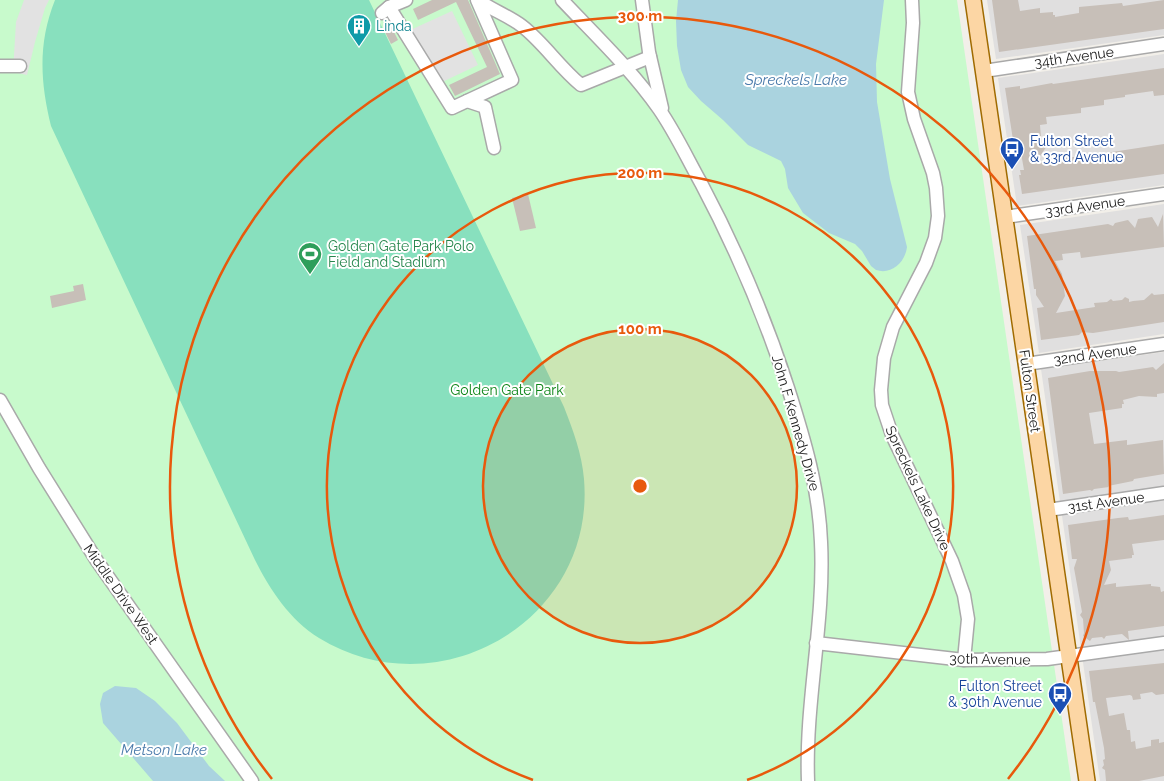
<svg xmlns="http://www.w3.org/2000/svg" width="1164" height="781" font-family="Raleway,sans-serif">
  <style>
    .residential { fill: #e0dfdf }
    .park { fill: #c8facc }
    .pitch { fill: #88e0be }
    .parking { fill: #e2e2e2 }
    .water { fill: #aad3df }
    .building { fill: #c7bfb8 }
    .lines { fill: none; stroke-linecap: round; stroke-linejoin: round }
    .minor-casing { stroke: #a9a9a9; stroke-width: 15 }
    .major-casing { stroke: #a06b00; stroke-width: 18 }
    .minor { stroke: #fff; stroke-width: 12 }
    .major { stroke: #fcd6a4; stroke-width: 15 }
    .ring { fill: none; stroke: #e8590c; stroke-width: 2.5 }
    .labels { text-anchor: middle; stroke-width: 4; stroke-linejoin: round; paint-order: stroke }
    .culture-label { font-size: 14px; fill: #0d838f; stroke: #fff; text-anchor: start }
    .street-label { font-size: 14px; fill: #222; stroke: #fff }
    .transit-label { font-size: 14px; fill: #164399; stroke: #fff; text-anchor: start }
    .leisure-label { font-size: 14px; fill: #27864d; stroke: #fff; text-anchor: start }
    .park-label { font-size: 14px; fill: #0c8416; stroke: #fff }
    .water-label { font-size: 15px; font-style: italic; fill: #4a7aab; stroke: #fff }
    .centre { fill: #e8590c; stroke: #fff; stroke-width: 2.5 }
    .ring-label { font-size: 15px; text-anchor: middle; font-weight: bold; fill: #e8590c; stroke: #fff; stroke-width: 4; stroke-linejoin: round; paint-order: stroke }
  </style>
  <rect width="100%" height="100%" fill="#f2efe9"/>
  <g class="residential">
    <polygon points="987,0 1164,0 1164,35 996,59"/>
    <polygon points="1164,54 1164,185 1017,206 998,78"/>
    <polygon points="1164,204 1164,334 1039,353 1020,225"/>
    <polygon points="1164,352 1164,781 1100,781 1041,369"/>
  </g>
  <polygon class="park" points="0,0 957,0 1071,781 0,781"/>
  <path class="pitch" d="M55 0H369L564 407C573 430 582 454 584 479 596 621 438 711 319 638 290 620 270 590 255 560L51 126C40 81 38 43 55 0Z"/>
  <g class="parking">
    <polygon points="24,0 49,0 45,8 35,42 27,75 13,72 16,22"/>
    <polygon points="452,11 478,65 438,84 406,32"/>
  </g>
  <g class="water">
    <path d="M678 0H884L876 64 877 102 890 179 907 247C905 263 891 275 876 270L871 266 862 251 855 244 829 233 803 213 788 188 785 169 781 161 748 145 723 120 701 101 688 87 681 70 677 46 676 21Z"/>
    <polygon points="115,686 136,688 155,701 177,723 209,766 225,781 153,781 103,723 100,704 103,693"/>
  </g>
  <g class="building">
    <polygon points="432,0 468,0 500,74 455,96 449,85 487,67 456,2 418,20 413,9"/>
    <polygon points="992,0 1018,0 1020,11 1040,8 1040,13 1053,12 1053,15 1055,15 1055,17 1079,13 1079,7 1122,3 1123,6 1164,0 1164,29 999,52"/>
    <polygon points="390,24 398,40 391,44 383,28"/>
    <polygon points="1164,68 1164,95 1154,96 1153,91 1125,95 1125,97 1104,100 1104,105 1081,108 1081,113 1046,117 1047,124 1040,125 1041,138 1046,141 1047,146 1035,163 1080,156 1082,153 1086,156 1164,144 1164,174 1022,194 1019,175 1021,175 1020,170 1024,170 1021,153 1015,153 1005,88 1020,86 1020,89 1052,83 1053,84"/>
    <polygon points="528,194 536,228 520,231 512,198"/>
    <polygon points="1163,214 1164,247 1081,258 1080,252 1062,254 1063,260 1055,261 1062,274 1065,296 1056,313 1095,307 1094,303 1107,302 1111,299 1113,301 1122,300 1125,297 1129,299 1129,302 1133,301 1144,300 1152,293 1154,295 1164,294 1164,322 1093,333 1082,332 1079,335 1041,340 1037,308 1044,307 1036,295 1036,289 1034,289 1027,236 1108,224 1113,226 1115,223 1128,220 1135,228 1138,219 1152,217 1158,227"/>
    <polygon points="83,284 86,300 52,308 50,296 74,291 73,286"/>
    <polygon points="1164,363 1164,393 1157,394 1157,397 1139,396 1123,400 1124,404 1122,404 1122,408 1089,413 1094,444 1127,440 1127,445 1163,440 1164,474 1134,479 1133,481 1108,486 1109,487 1094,489 1092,491 1090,490 1063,494 1048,378 1090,371 1116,371 1119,372 1153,367 1156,370"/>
    <polygon points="1164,515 1164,540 1132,544 1134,555 1132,555 1132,558 1109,561 1111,570 1104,585 1116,583 1116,587 1151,584 1151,586 1160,587 1161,592 1164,591 1164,626 1128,631 1129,640 1122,634 1106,636 1104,639 1102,637 1092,638 1090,641 1083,636 1084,633 1083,619 1080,615 1082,612 1074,568 1077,559 1072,559 1068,525 1118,518 1128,517 1129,520"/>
    <polygon points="1164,663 1164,694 1156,695 1152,692 1140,694 1141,699 1133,700 1132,696 1130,695 1106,698 1109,716 1124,713 1127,730 1130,730 1131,742 1135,741 1136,749 1151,746 1151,740 1159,739 1159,743 1164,742 1164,776 1139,781 1106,781 1105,770 1102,768 1104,765 1103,760 1105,759 1104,748 1095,702 1093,702 1089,671"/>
  </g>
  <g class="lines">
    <g class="minor-casing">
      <g id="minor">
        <path d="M478 0C492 10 509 16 522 26 544 43 559 67 581 85L650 57"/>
        <path d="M562 0C595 35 631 69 659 109 675 132 687 158 701 183 736 249 765 317 788 388 804 438 819 488 821 542 825 622 805 701 808 781"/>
        <polyline points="642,0 649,52 662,108"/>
        <polyline points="912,0 913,23 908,92 914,119 933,173 936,188 938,216 935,238 926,263 893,327 884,358 881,390 882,405 892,435 952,561 964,595 968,619 964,660"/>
        <polyline points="389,7 452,108 512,80 477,0"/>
        <polyline points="382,13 389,7 406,0"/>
        <polyline points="0,66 20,66"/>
        <polyline points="984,71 1164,44"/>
        <polyline points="467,101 485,107 494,148"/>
        <polyline points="1005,217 1164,194"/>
        <polyline points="1026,364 1164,344"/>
        <polyline points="0,400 39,468 97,561 252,781"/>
        <polyline points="1048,510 1164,493"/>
        <polyline points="816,643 964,660 1047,659 1164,643"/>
      </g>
    </g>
    <g class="major-casing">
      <polyline id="major" points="973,0 1087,781"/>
    </g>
    <use href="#minor" class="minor"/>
    <use href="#major" class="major"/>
  </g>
  <circle cx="640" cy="486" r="157" fill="#e8590c" fill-opacity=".12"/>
  <g class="ring">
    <circle cx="640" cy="486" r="157"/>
    <path d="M533 780A313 313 0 1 1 747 780"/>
    <path d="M272 779A470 470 0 1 1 1008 779"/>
  </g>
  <defs>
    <g id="building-pin" transform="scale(1.25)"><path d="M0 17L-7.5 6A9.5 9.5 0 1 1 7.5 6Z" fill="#0f9aa8" stroke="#fff"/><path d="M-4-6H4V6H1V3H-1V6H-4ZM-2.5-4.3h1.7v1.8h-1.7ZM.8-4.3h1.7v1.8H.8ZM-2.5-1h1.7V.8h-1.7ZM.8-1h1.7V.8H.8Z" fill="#fff"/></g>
    <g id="bus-pin" transform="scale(1.25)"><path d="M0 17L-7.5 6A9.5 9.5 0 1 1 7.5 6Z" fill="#1a4fb4" stroke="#fff"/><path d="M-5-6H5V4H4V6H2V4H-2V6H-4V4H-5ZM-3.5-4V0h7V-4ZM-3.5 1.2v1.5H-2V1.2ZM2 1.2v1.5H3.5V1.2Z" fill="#fff"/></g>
    <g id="stadium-pin" transform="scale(1.25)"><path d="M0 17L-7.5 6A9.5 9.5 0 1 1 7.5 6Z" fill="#2e9e5b" stroke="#fff"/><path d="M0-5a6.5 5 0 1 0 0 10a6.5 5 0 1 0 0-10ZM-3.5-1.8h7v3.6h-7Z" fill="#fff"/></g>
  </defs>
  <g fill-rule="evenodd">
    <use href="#building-pin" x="359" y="26"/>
    <use href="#bus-pin" x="1012" y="149"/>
    <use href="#stadium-pin" x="310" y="254"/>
    <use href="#bus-pin" x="1060" y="694"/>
  </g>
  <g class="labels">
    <g class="culture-label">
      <text x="376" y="31">Linda</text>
    </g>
    <g class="street-label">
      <text transform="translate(1074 57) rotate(-8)" y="5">34th Avenue</text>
      <text transform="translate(1085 206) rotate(-8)" y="5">33rd Avenue</text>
      <text transform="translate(1095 354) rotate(-8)" y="5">32nd Avenue</text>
      <text transform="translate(1030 391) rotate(82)" y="5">Fulton Street</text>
      <text transform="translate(796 423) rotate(74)" y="5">John F Kennedy Drive</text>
      <text transform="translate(918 488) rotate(65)" y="5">Spreckels Lake Drive</text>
      <text transform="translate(1106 502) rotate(-8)" y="5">31st Avenue</text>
      <text transform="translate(121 594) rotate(55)" y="5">Middle Drive West</text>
      <text transform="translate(990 659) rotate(1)" y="5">30th Avenue</text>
    </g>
    <g class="transit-label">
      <text x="1030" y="146">Fulton Street<tspan x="1030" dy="16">&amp; 33rd Avenue</tspan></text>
      <text x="1042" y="691" text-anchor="end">Fulton Street<tspan x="1042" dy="16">&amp; 30th Avenue</tspan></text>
    </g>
    <g class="leisure-label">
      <text x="328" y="251">Golden Gate Park Polo<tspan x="328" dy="16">Field and Stadium</tspan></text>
    </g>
    <g class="park-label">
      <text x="507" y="395">Golden Gate Park</text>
    </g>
    <g class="water-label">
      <text x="796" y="85">Spreckels Lake</text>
      <text x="164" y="755">Metson Lake</text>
    </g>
  </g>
  <circle cx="640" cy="486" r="8" class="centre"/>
  <g class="ring-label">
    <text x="640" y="21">300 m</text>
    <text x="640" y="178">200 m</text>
    <text x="640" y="334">100 m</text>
  </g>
</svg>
